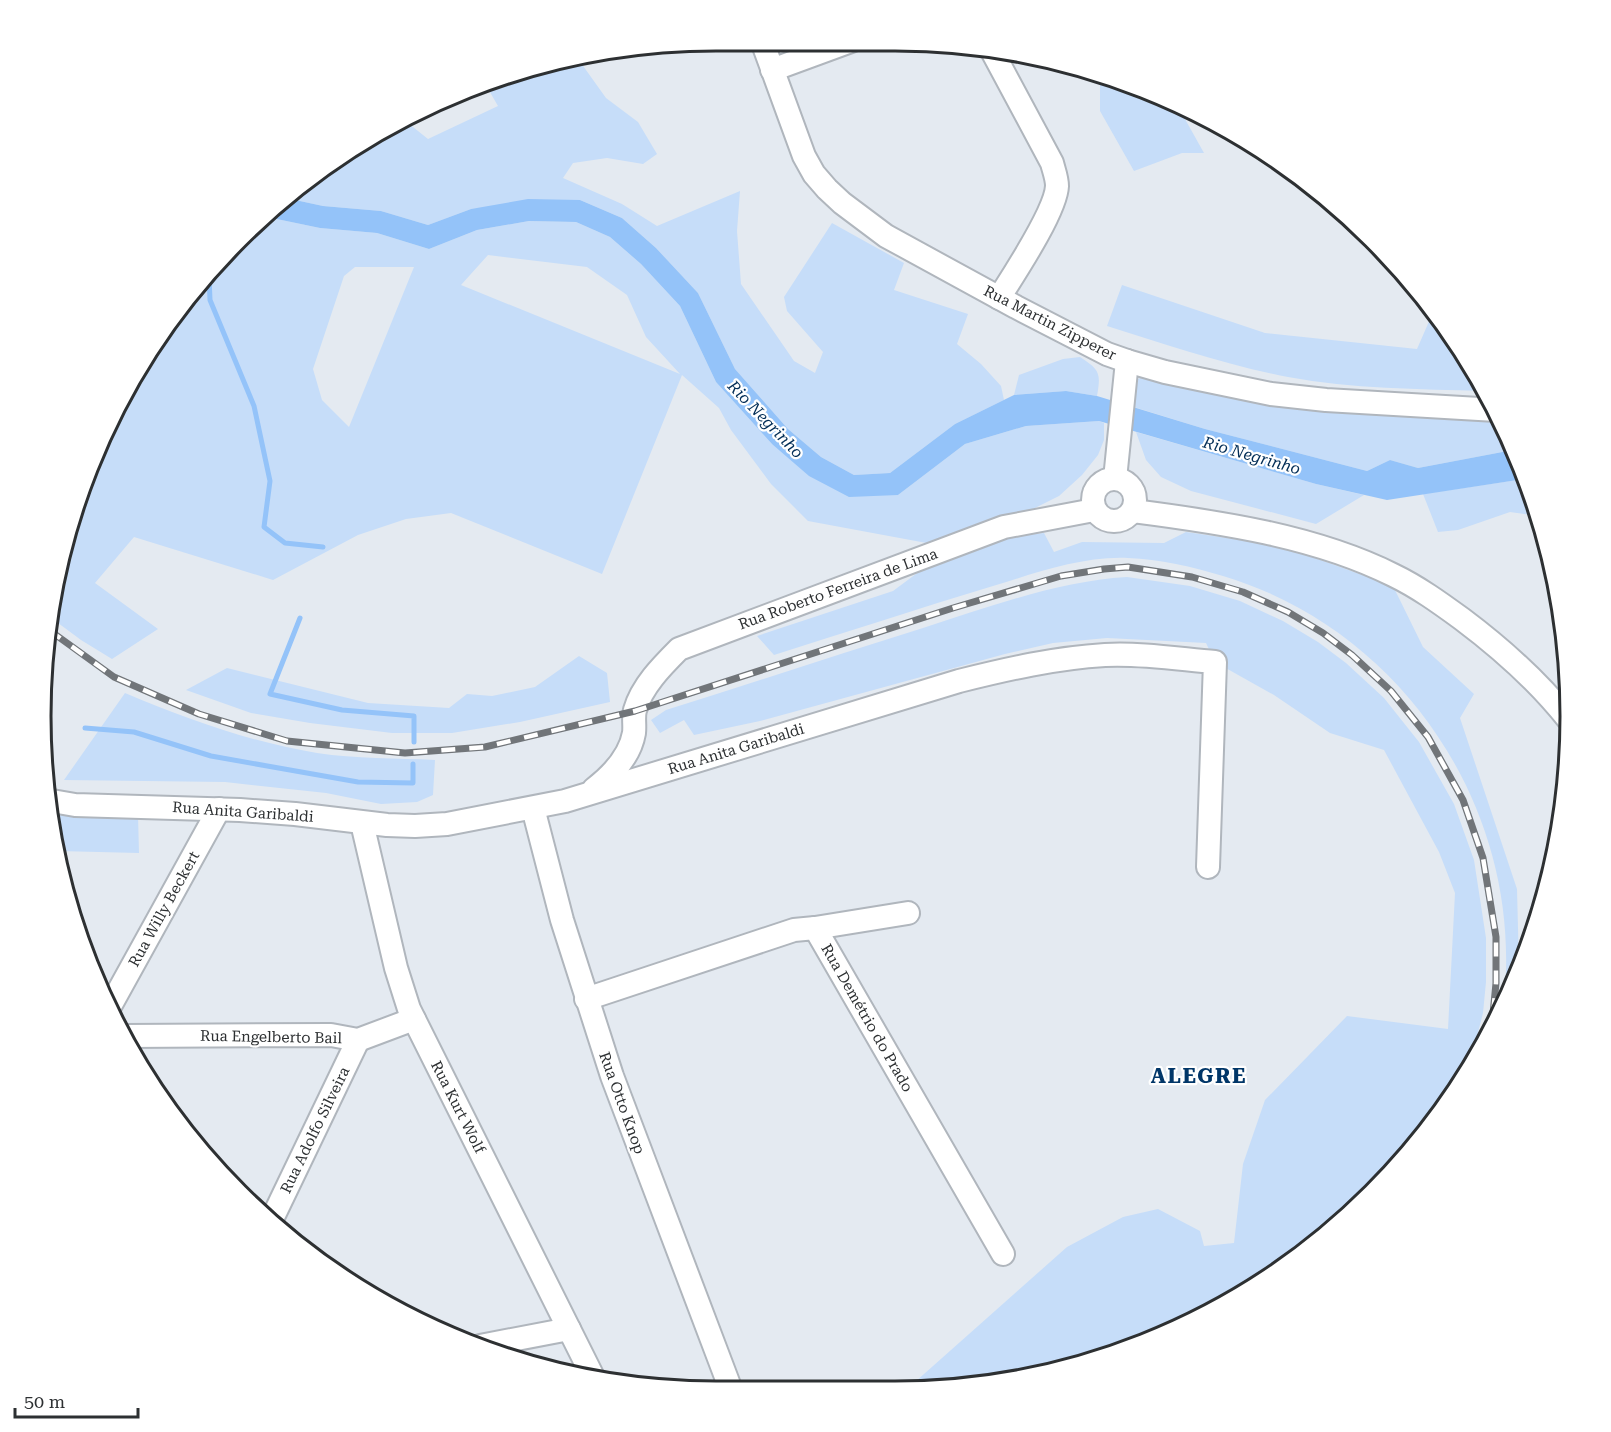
<svg xmlns="http://www.w3.org/2000/svg" width="1611" height="1432" font-family="'Roboto Serif',serif">
  <style>
    .green { fill: #c6ddf9; fill-rule: evenodd }
    .water { fill: #94c3f9 }
    .lines { fill: none; stroke-linecap: round; stroke-linejoin: round }
    .stream { stroke: #94c3f9; stroke-width: 5 }
    .minor-casing { stroke: #b0b6bd; stroke-width: 26 }
    .minor { stroke: #fff; stroke-width: 22 }
    .rail-casing { stroke: #717579; stroke-width: 7 }
    .rail { stroke: #fff; stroke-width: 4.5; stroke-dasharray: 14; stroke-linecap: butt }
    .labels { text-anchor: middle; stroke-width: 4.5; stroke-linejoin: round; paint-order: stroke }
    .street-label { font-size: 15px; fill: #2d3032; stroke: #fff }
    .water-label { font-size: 16px; font-style: italic; fill: #032e57; stroke: #fff }
    .district-label { font-size: 21px; font-weight: bold; letter-spacing: 1.5px; fill: #013668; stroke: #fff }
    .rim { fill: none; stroke: #2d3032; stroke-width: 3 }
  </style>
  <rect width="100%" height="100%" fill="#e4eaf1"/>
  <g class="green">
    <polygon points="576,56 606,98 638,122 657,154 643,164 607,158 573,163 563,178 622,204 657,226 740,191 737,231 741,284 794,361 815,373 823,352 787,311 784,297 832,223 904,263 894,290 968,314 957,344 981,364 1001,386 1004,400 955,424 890,473 854,475 821,457 788,429 735,369 698,293 656,248 622,218 580,200 471,209 428,225 381,211 323,206 286,198 305,180 403,119 428,139 498,106 487,87 489,86 553,64 557,66 565,60"/>
    <polygon points="1100,76 1153,92 1176,103 1204,153 1182,153 1134,171 1100,111"/>
    <path d="M267 217 320 228 377 233 429 249 477 230 529 221 576 222 610 237 641 264 680 306 716 382 772 444 898 495 965 444 1026 426 1099 421 1104 423V440L1098 455 1082 475 1059 496 1029 511 932 544 808 521 771 484 731 430 719 408 682 375 602 574 451 513 406 519 358 535 273 580 134 537 95 583 158 629 112 659 81 640 50 617 54 584 110 418 180 305ZM488 255 587 267 627 295 646 337 680 374 461 285ZM355 267H414L349 427 322 400 313 369 344 276Z"/>
    <path d="M1122 285 1265 333 1417 349 1434 310 1484 391C1419 389 1352 389 1288 377 1226 365 1167 345 1107 326Z"/>
    <path d="M1080 357C1100 370 1101 373 1097 396L1066 391 1014 395 1019 375 1063 359Z"/>
    <polygon points="1147,375 1501,417 1513,450 1418,468 1390,460 1367,471 1205,429 1134,407 1135,387 1138,379"/>
    <polygon points="1136,432 1316,484 1364,495 1316,524 1191,491 1161,477 1146,460"/>
    <polygon points="1524,479 1538,516 1510,512 1458,530 1438,532 1423,494"/>
    <path d="M1186 532 1247 541 1304 554 1393 586 1423 647 1474 694 1460 718 1517 889 1519 967 1504 1000C1524 812 1404 630 1223 576 1193 567 1159 559 1128 558 1082 556 1036 573 993 586 920 608 847 632 774 655L757 636 893 591 924 568 1001 538 1044 533 1054 552 1082 542 1164 543Z"/>
    <path d="M1127 577 1190 586 1240 601 1283 621 1318 642 1346 663 1384 698 1419 742 1454 804 1474 860 1486 938V982L1483 1013 1473 1052 1462 1078 1403 1162 1306 1252 1193 1322 1069 1369 939 1390H906L1067 1247 1123 1217 1158 1209 1200 1231 1204 1246 1234 1243 1243 1164 1265 1100 1347 1016 1448 1029 1455 893 1439 852 1384 750 1330 733 1274 695 1215 662 1206 643 1107 638 1053 643 1005 654 760 721 694 735 684 720 660 733 651 720 666 710C752 683 837 655 923 628 989 607 1058 581 1127 577Z"/>
    <polygon points="579,656 607,673 610,702 520,722 452,733 392,733 310,723 251,713 186,690 227,668 368,703 449,708 467,694 492,696 535,687"/>
    <path d="M125 693C187 719 250 742 317 753 356 759 396 758 435 760L433 795 417 802 381 804 326 793 225 782 64 780Z"/>
    <polygon points="53,814 70,816 138,815 139,853 58,851"/>
  </g>
  <polygon class="water" points="286,198 323,206 381,211 428,225 471,209 528,199 580,200 622,218 656,248 698,293 735,369 788,429 821,457 854,475 890,473 955,424 1014,395 1066,391 1097,396 1205,429 1367,471 1390,460 1418,468 1513,450 1524,479 1387,500 1316,484 1099,421 1026,426 965,444 898,495 849,497 809,476 772,444 716,382 680,306 641,264 610,237 576,222 529,221 477,230 429,249 377,233 320,228 267,217"/>
  <g class="lines">
    <g class="stream">
      <polyline points="209,276 210,300 254,406 270,481 264,527 285,543 323,547"/>
      <polyline points="300,618 270,694 342,710 414,716 414,742"/>
      <polyline points="85,728 134,732 211,756 358,782 413,783 413,764"/>
    </g>
    <g class="minor-casing">
      <g id="minor">
        <polyline points="762,41 804,156 814,174 827,189 842,203 886,236 1016,307 1107,354 1127,361 1165,372 1271,394 1326,400 1496,410"/>
        <path d="M991 49 1052 163C1054 171 1057 178 1057 186 1056 211 1014 274 999 298"/>
        <polyline points="772,70 851,41"/>
        <circle cx="1114" cy="500" r="21"/>
        <polyline points="1115,479 1127,361"/>
        <path d="M1133 511C1219 522 1315 536 1393 575 1418 587 1440 603 1462 619 1502 649 1537 680 1568 719"/>
        <path d="M594 789C612 775 630 756 634 733 635 725 633 717 635 710 642 686 662 666 679 649L1004 527 1094 510"/>
        <path d="M52 801 75 805 240 810 295 814 387 825 415 826 447 824 565 801 959 681C1007 669 1055 658 1105 655 1141 653 1179 659 1215 662L1208 867"/>
        <polyline points="533,808 562,920 612,1076 731,1390"/>
        <polyline points="362,823 396,968 409,1009 593,1377"/>
        <polyline points="815,928 908,913"/>
        <polyline points="586,999 794,930 815,928 1003,1254"/>
        <polyline points="108,1010 219,809"/>
        <polyline points="124,1036 331,1035 358,1040 414,1019"/>
        <polyline points="272,1219 358,1040"/>
        <polyline points="480,1346 569,1329"/>
      </g>
    </g>
    <use href="#minor" class="minor"/>
    <g class="rail-casing">
      <polyline id="rail" points="49,630 114,677 199,714 287,741 405,753 485,747 635,711 953,608 1061,576 1104,569 1128,567 1192,577 1243,592 1288,612 1323,633 1352,655 1391,691 1428,737 1463,800 1483,858 1496,937 1496,983 1493,1014 1486,1040"/>
    </g>
    <use href="#rail" class="rail"/>
  </g>
  <g class="labels">
    <g class="street-label">
      <text transform="translate(1050 323) rotate(27)" y="5">Rua Martin Zipperer</text>
      <text transform="translate(838 589) rotate(-20)" y="5">Rua Roberto Ferreira de Lima</text>
      <text transform="translate(736 749) rotate(-17)" y="5">Rua Anita Garibaldi</text>
      <text transform="translate(243 812) rotate(4)" y="5">Rua Anita Garibaldi</text>
      <text transform="translate(164 909) rotate(-61)" y="5">Rua Willy Beckert</text>
      <text transform="translate(867 1018) rotate(60)" y="5">Rua Demétrio do Prado</text>
      <text transform="translate(271 1037) rotate(1)" y="5">Rua Engelberto Bail</text>
      <text transform="translate(622 1103) rotate(70)" y="5">Rua Otto Knop</text>
      <text transform="translate(458 1107) rotate(63)" y="5">Rua Kurt Wolf</text>
      <text transform="translate(315 1130) rotate(-64)" y="5">Rua Adolfo Silveira</text>
    </g>
    <g class="water-label">
      <text transform="translate(766 419) rotate(46)" y="6">Rio Negrinho</text>
      <text transform="translate(1252 455) rotate(16)" y="6">Rio Negrinho</text>
    </g>
    <g class="district-label">
      <text x="1199" y="1083">ALEGRE</text>
    </g>
  </g>
  <path d="M0 0H1611V1432H0ZM716 51H895A665 665 0 0 1 1560 716V716A665 665 0 0 1 895 1381H716A665 665 0 0 1 51 716V716A665 665 0 0 1 716 51Z" fill="#fff" fill-rule="evenodd"/>
  <path class="rim" d="M716 51H895A665 665 0 0 1 1560 716V716A665 665 0 0 1 895 1381H716A665 665 0 0 1 51 716V716A665 665 0 0 1 716 51Z"/>
  <path d="M15 1408v9h123v-9" fill="none" stroke="#2d3032" stroke-width="3"/>
  <text x="24" y="1408" font-size="18" fill="#2d3032" stroke="#ffffff" stroke-width="4.5" paint-order="stroke">50 m</text>
</svg>
